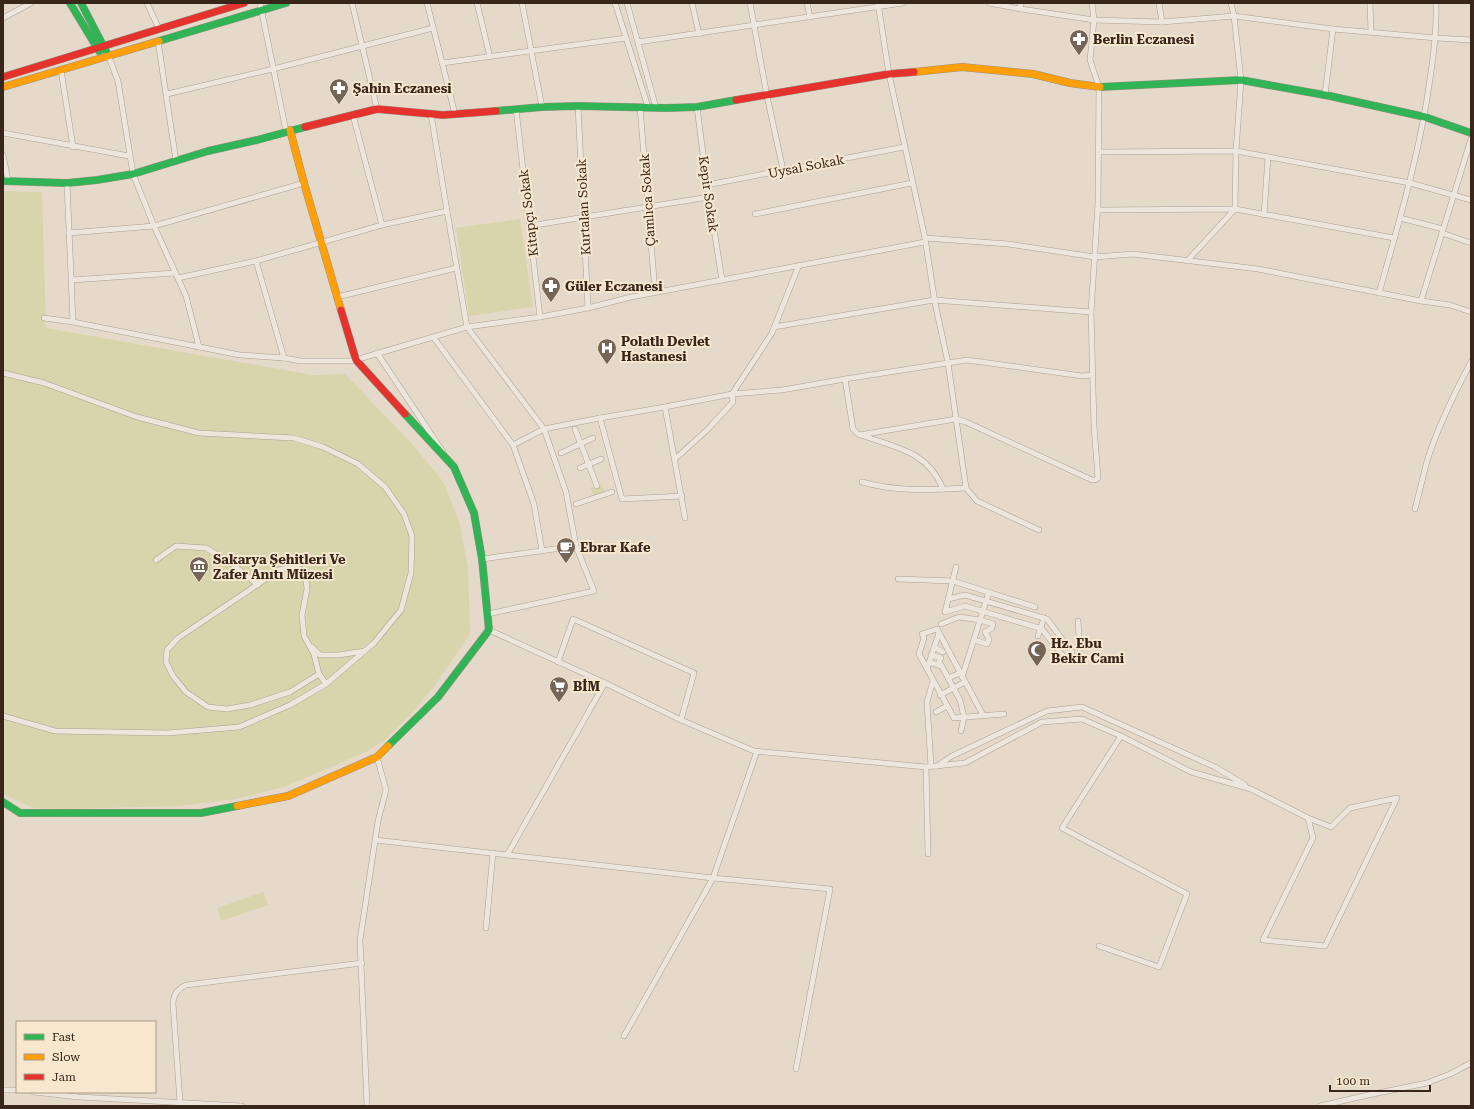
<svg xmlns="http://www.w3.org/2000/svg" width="1474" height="1109" font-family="'Roboto Serif',serif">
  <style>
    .green { fill: #d8d4ab }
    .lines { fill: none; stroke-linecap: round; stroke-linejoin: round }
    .street-casing { stroke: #aa9f93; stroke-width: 6 }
    .fast-casing { stroke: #998f83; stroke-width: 8 }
    .slow-casing { stroke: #998f83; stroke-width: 8 }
    .jam-casing { stroke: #998f83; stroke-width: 8 }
    .street { stroke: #ede6dc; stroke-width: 5 }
    .fast { stroke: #30b455; stroke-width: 7 }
    .slow { stroke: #ff9f0a; stroke-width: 7 }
    .jam { stroke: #e5322d; stroke-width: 7 }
    .labels { text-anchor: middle; stroke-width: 4; stroke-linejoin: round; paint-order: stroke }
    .poi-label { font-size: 13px; font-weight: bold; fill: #38261b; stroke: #f7e7ce; text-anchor: start }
    .street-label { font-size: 13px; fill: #38261b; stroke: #f7e7ce }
  </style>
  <rect width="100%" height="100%" fill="#e5dac9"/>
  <g class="green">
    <polygon points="3,191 42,192 46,328 313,375 345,374 413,445 444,483 459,521 468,568 470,634 433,688 410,715 386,739 366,752 287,786 236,799 179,806 64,809 33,808 3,794"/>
    <polygon points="520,219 533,307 469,316 456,228"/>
    <polygon points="602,484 606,495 594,499 591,488"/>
    <polygon points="263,892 268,905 221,921 217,908"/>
  </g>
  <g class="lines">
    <g class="street-casing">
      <g id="street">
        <polyline points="147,3 159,29"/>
        <polyline points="260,3 286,131"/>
        <polyline points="352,3 377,109"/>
        <polyline points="427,3 455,114"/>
        <polyline points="477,3 490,57"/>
        <polyline points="522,3 542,107"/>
        <polyline points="615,3 648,107"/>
        <polyline points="627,3 656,108"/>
        <polyline points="692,3 699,34"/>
        <polyline points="750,3 767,96 783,170"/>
        <polyline points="807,3 810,17"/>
        <polyline points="878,3 889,74 925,238 935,303 948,363 966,488 977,501 1039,530"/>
        <polyline points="989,3 1021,9 1094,20 1162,22 1234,16 1333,29 1436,38 1471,40"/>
        <polyline points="1020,3 1021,9"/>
        <polyline points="1159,3 1162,22"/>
        <polyline points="1370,3 1371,32"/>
        <polyline points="3,18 31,3"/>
        <polyline points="158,41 176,161"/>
        <polyline points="638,42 903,3"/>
        <polyline points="108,55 118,81 133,174 154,226 186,296 199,347"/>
        <polyline points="442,63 626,38"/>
        <polyline points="61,70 73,147"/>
        <polyline points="167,94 273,69 433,28"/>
        <polyline points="1325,95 1333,29"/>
        <polyline points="578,106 588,308"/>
        <polyline points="640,107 655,292"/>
        <polyline points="697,107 707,185 722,280"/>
        <polyline points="516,109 540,317"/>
        <polyline points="431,114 447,211 467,327 544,429 566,492 576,546 594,591 488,614"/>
        <polyline points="353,115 382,225"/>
        <polyline points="3,133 129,156"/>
        <polyline points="1099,152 1236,151 1410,183 1471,200"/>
        <polyline points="3,155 8,180"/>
        <polyline points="67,183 73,322"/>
        <polyline points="707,185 904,147"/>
        <polyline points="1098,210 1235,209 1394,238"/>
        <polyline points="755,214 912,183"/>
        <polyline points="1264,215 1268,157"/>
        <polyline points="1400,218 1443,229"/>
        <polyline points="529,226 709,197"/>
        <polyline points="69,233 154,226 304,183"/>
        <polyline points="1442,233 1471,243"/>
        <polyline points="925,238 1008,244 1095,257 1133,254 1258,269 1421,301 1471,139"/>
        <polyline points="256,261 284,358"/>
        <polyline points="1187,261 1235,209 1236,151 1241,80 1234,16 1231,3"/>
        <polyline points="178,278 256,261 382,225 447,211"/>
        <polyline points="71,280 175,273"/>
        <path d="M1379 293C1399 222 1420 152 1430 79 1434 53 1437 29 1436 3"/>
        <polyline points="337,297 456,268"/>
        <polyline points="1421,301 1450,305 1471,312"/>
        <polyline points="44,318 73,322 240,355 284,358 301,361 352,361 467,327 540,317 588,308 631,297 925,242"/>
        <polyline points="774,327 934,300 1091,312"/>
        <polyline points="434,338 513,445 534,504 542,551"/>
        <polyline points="377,353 443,452"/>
        <polyline points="3,373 44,383 137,417 199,433 294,438 323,447 358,464 385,487 404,514 412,536 411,573 401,610 374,643 326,684 290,705 239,727 168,733 55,731 3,716"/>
        <polyline points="845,379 853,429 859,435 956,419 966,422 1092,480 1095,480 1098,478 1094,426 1091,312 1098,204 1099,87 1090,60 1094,20 1092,3"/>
        <polyline points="665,407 685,518"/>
        <polyline points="600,418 622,499 682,496"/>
        <polyline points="575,429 597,486"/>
        <path d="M861 435C896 448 928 451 943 489"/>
        <polyline points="513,445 544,429 600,418 665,407 732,394 782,390 845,379 967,360 1082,376 1092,375"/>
        <polyline points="561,453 593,438"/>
        <polyline points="675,459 707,430 733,402 732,394 772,333 799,265"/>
        <polyline points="580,468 601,459"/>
        <path d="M862 482C897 492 930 490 966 488"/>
        <polyline points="576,504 612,492"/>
        <path d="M1415 509C1419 493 1423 477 1427 461 1438 426 1454 394 1471 362"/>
        <polyline points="482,559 576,546"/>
        <polyline points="156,560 176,546 206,548 231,563 258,585"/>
        <polyline points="956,567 945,612 965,606 1042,629 1066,660"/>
        <polyline points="898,579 953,581 1035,607"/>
        <polyline points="948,599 965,595 1047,619 1072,652"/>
        <polyline points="1078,621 1080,649"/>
        <polyline points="941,624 959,617 980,620 993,624 992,628 985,632 989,639 987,644 974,640"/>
        <polyline points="489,630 605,683 681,720 754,751 926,767 965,763 1042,722 1082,719 1121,736 1191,772 1251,789 1308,818"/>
        <polyline points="1038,636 1044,618"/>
        <polyline points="312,647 320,655 338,655 365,651"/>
        <polyline points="934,647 943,652"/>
        <polyline points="931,655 941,658"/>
        <polyline points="939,661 960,700 964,717 961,731"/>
        <polyline points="558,662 573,619 694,673 681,720"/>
        <polyline points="929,662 941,666"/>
        <polyline points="927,669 939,633"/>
        <polyline points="319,674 314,654 304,636 302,615 307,589 305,572 294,566 279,570 178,638 167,650 166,662 173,676 186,692 208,707 227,709 250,705 290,692 319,674 326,684"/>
        <polyline points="962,677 989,592"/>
        <polyline points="948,678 960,673"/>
        <polyline points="940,695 965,682"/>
        <polyline points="936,712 947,706"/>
        <polyline points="983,715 937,629 922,634 924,638 919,654 954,718 1004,714"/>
        <polyline points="931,766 927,702 933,681"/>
        <polyline points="937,766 952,756 1047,711 1082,707 1215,767 1245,785"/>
        <polyline points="926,767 928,854"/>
        <polygon points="1397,798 1325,946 1263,940 1313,838 1308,818 1331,827 1350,808"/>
        <polyline points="375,840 713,878 830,889 796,1069"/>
        <polyline points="507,855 605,683"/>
        <polyline points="486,928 493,853"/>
        <polyline points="1099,946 1159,967 1187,894 1062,828 1121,736"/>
        <polyline points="624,1036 713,878 757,751"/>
        <polyline points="3,1090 17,1090"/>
        <polyline points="34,1092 79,1097 242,1106"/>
        <path d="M180 1102 173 1004C173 995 177 989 186 985L362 963"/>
        <polyline points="367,1106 360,940 378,821 386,790 377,757"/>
        <polyline points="1320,1106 1368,1095 1427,1083 1450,1074 1471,1063"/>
      </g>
    </g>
    <g class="fast-casing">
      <g id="fast">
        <polyline points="70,3 99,51"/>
        <polyline points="81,3 106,51"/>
        <polyline points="159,41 286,3"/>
        <polyline points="1100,87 1241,80 1330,96 1425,117 1471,133"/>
        <polyline points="496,111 542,107 578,106 666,108 697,107 736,100"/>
        <polyline points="3,181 67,183 97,180 133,174 208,151 257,140 305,127"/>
        <polyline points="388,746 438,697 489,630 482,559 474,513 454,467 405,414"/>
        <polyline points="3,802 20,813 201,813 237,806"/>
      </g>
    </g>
    <g class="slow-casing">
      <g id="slow">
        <polyline points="914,72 962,67 1033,74 1070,83 1100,87"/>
        <polyline points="3,87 159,41"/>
        <polyline points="290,130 304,183 341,310"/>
        <polyline points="237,806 288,796 377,757 388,746"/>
      </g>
    </g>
    <g class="jam-casing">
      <g id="jam">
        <polyline points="3,77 244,3"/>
        <polyline points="736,100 889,74 914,72"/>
        <polyline points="305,127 377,109 443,115 496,111"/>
        <polyline points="341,310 356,360 405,414"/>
      </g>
    </g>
    <use href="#street" class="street"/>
    <use href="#fast" class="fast"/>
    <use href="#slow" class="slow"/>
    <use href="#jam" class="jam"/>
  </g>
  <defs>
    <g id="pharmacy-pin" transform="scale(1)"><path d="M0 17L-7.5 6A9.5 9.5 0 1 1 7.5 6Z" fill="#756558" stroke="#f7e7ce"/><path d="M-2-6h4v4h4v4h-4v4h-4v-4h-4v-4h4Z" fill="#fff"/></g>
    <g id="hospital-pin" transform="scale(1)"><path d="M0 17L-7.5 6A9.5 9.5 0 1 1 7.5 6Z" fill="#756558" stroke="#f7e7ce"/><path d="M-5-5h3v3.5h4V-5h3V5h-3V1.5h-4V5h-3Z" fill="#fff"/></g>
    <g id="cafe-pin" transform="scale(1)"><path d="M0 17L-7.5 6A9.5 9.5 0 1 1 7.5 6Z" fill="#756558" stroke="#f7e7ce"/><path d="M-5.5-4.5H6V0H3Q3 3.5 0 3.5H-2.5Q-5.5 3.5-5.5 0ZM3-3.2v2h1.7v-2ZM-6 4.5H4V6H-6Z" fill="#fff"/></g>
    <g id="museum-pin" transform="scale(1)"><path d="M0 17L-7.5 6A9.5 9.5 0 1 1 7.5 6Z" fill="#756558" stroke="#f7e7ce"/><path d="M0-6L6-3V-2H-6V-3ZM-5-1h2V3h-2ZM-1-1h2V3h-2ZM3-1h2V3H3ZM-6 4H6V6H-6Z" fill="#fff"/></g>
    <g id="mosque-pin" transform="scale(1)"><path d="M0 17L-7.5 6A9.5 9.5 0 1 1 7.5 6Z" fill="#756558" stroke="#f7e7ce"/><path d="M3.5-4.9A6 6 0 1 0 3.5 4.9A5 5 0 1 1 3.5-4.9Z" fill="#fff"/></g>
    <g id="supermarket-pin" transform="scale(1)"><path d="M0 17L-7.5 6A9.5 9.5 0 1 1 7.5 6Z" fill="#756558" stroke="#f7e7ce"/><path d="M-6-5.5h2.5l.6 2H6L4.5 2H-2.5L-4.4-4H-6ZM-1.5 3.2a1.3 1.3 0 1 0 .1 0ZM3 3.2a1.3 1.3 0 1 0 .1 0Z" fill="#fff"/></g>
  </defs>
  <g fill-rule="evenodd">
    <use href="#pharmacy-pin" x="1079" y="39"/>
    <use href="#pharmacy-pin" x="339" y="88"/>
    <use href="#pharmacy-pin" x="551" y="286"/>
    <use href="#hospital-pin" x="607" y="348"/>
    <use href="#cafe-pin" x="566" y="547"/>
    <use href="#museum-pin" x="199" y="566"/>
    <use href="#mosque-pin" x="1037" y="650"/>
    <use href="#supermarket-pin" x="559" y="686"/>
  </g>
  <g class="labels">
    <g class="poi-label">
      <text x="1093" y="44">Berlin Eczanesi</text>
      <text x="353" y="93">Şahin Eczanesi</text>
      <text x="565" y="291">Güler Eczanesi</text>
      <text x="621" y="346">Polatlı Devlet<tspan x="621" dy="15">Hastanesi</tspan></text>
      <text x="580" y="552">Ebrar Kafe</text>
      <text x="213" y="564">Sakarya Şehitleri Ve<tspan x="213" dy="15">Zafer Anıtı Müzesi</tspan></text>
      <text x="1051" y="648">Hz. Ebu<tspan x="1051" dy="15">Bekir Cami</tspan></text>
      <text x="573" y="691">BİM</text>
    </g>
    <g class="street-label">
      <text transform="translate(806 166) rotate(-11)" y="5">Uysal Sokak</text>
      <text transform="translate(709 194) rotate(82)" y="5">Kepir Sokak</text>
      <text transform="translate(647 200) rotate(-94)" y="5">Çamlıca Sokak</text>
      <text transform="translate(583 207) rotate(-93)" y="5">Kurtalan Sokak</text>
      <text transform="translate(528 213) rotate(-97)" y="5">Kitapçı Sokak</text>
    </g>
  </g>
  <rect width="1474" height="1109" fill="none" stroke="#38261b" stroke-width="8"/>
  <rect x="16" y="1021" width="140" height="72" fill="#f7e7ce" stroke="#ab9a86"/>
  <rect x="24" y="1034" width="20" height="6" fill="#30b455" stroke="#ab9a86"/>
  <text x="52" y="1041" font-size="12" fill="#38261b">Fast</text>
  <rect x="24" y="1054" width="20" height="6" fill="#ff9f0a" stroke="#ab9a86"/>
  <text x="52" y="1061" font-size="12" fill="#38261b">Slow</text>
  <rect x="24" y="1074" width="20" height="6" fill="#e5322d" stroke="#ab9a86"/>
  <text x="52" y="1081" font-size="12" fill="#38261b">Jam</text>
  <path d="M1330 1085v6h100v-6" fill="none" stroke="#38261b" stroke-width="2"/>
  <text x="1336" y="1085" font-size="12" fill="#38261b" stroke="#f7e7ce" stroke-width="3" paint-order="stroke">100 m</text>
</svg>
